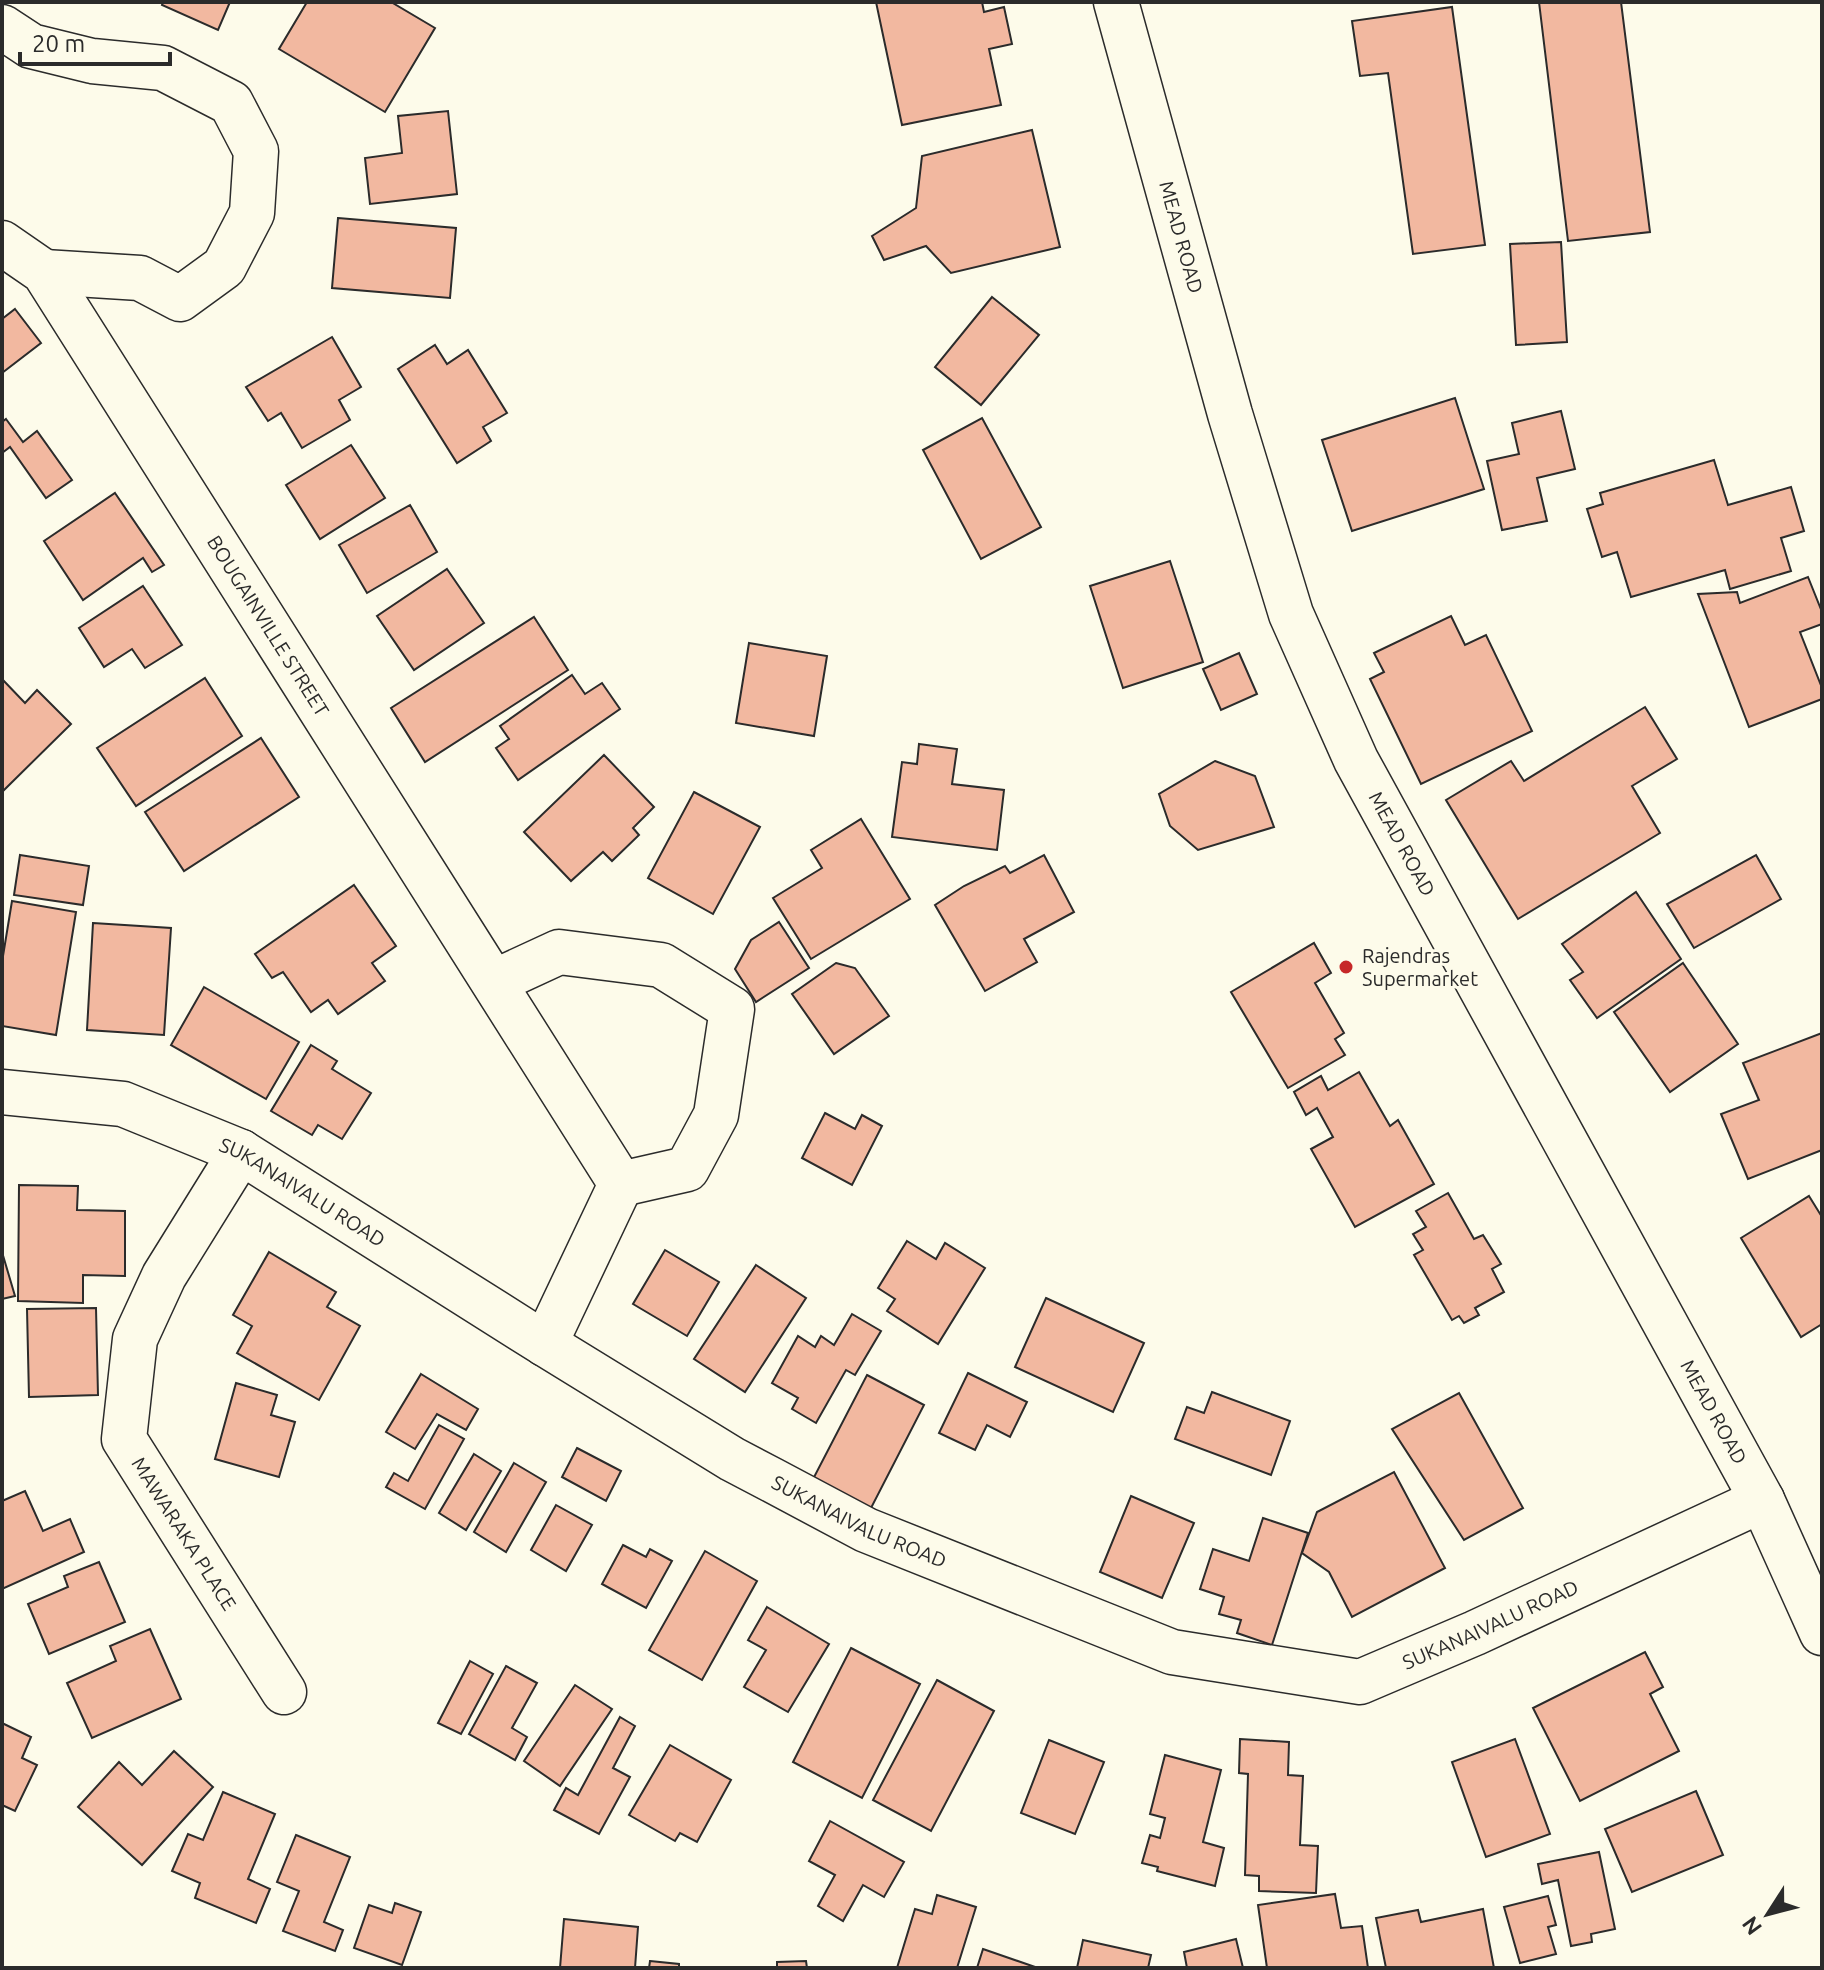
<svg xmlns="http://www.w3.org/2000/svg" width="1824" height="1970" font-family="Ubuntu,sans-serif">
  <style>
    .building { fill: #f2b8a0; stroke: #2b2b2b; stroke-width: 2 }
    .lines { fill: none; stroke-linecap: round; stroke-linejoin: round }
    .minor-casing { stroke: #2b2b2b; stroke-width: 47 }
    .major-casing { stroke: #2b2b2b; stroke-width: 47 }
    .minor { stroke: #fdfbea; stroke-width: 44 }
    .major { stroke: #fdfbea; stroke-width: 44 }
    .poi-dot { fill: #c62828; stroke: #fdfbea; stroke-width: 3 }
    .labels { text-anchor: middle; stroke-width: 6; stroke-linejoin: round; paint-order: stroke }
    .street-label { font-size: 20px; fill: #2b2b2b; stroke: #fdfbea }
    .poi-label { font-size: 20px; fill: #2b2b2b; stroke: #fdfbea; text-anchor: start }
  </style>
  <rect width="100%" height="100%" fill="#fdfbea"/>
  <g class="building">
    <polygon points="163,2 230,2 218,30 162,5"/>
    <polygon points="307,2 391,2 435,28 385,112 279,49"/>
    <polygon points="876,2 982,2 984,12 1004,7 1012,44 989,49 1001,105 902,125"/>
    <polygon points="1539,2 1621,2 1650,232 1568,241"/>
    <polygon points="1452,7 1485,245 1413,254 1388,73 1360,76 1352,21"/>
    <polygon points="448,111 457,194 370,204 365,158 402,153 398,116"/>
    <polygon points="1032,130 1060,247 951,273 926,246 884,260 872,236 916,208 922,156"/>
    <polygon points="338,218 456,228 450,298 332,288"/>
    <polygon points="1561,242 1567,342 1516,345 1510,244"/>
    <polygon points="992,297 1039,335 981,405 935,367"/>
    <polygon points="15,309 41,343 2,373 2,319"/>
    <polygon points="332,337 361,387 339,400 350,420 302,448 281,413 268,421 246,387"/>
    <polygon points="435,345 447,364 468,350 507,413 483,427 491,441 457,463 398,369"/>
    <polygon points="1455,398 1484,489 1352,531 1322,440"/>
    <polygon points="1561,411 1575,469 1537,478 1547,521 1502,530 1487,461 1519,454 1512,423"/>
    <polygon points="982,418 1041,527 981,559 923,450"/>
    <polygon points="6,419 23,442 37,431 72,480 46,498 10,447 2,453 2,422"/>
    <polygon points="351,445 385,498 320,539 286,485"/>
    <polygon points="1714,460 1728,505 1791,487 1804,531 1781,538 1791,571 1730,589 1725,570 1631,597 1617,552 1602,557 1587,509 1603,504 1600,493"/>
    <polygon points="115,493 164,565 152,572 143,558 83,600 44,541"/>
    <polygon points="410,505 437,552 367,593 339,545"/>
    <polygon points="1170,561 1203,662 1123,688 1090,586"/>
    <polygon points="447,569 484,623 414,670 377,616"/>
    <polygon points="1808,577 1822,612 1822,624 1800,632 1822,688 1822,699 1749,727 1698,594 1737,592 1740,603"/>
    <polygon points="143,586 182,645 145,668 132,649 104,667 79,628"/>
    <polygon points="1451,616 1465,645 1486,635 1532,731 1421,784 1370,679 1384,672 1374,653"/>
    <polygon points="534,617 568,670 425,762 391,708"/>
    <polygon points="749,643 827,656 814,736 736,723"/>
    <polygon points="1239,653 1257,694 1221,710 1203,669"/>
    <polygon points="572,675 585,694 602,683 620,709 518,780 496,748 509,739 500,726"/>
    <polygon points="205,678 242,736 136,806 97,748"/>
    <polygon points="2,679 25,703 37,690 71,724 2,792"/>
    <polygon points="1645,707 1677,759 1632,786 1660,833 1518,919 1446,800 1511,761 1524,781"/>
    <polygon points="261,738 299,797 184,871 145,812"/>
    <polygon points="919,744 957,749 952,784 1004,790 997,850 892,837 902,762 917,764"/>
    <polygon points="604,755 654,807 633,828 639,835 612,861 603,852 571,881 524,832"/>
    <polygon points="1215,761 1255,776 1274,827 1198,850 1170,826 1159,794"/>
    <polygon points="694,792 760,827 713,914 648,878"/>
    <polygon points="861,819 910,899 811,959 773,898 822,868 811,850"/>
    <polygon points="20,855 89,866 83,905 14,895"/>
    <polygon points="1044,855 1074,912 1024,939 1037,962 985,991 935,905 964,886 1005,866 1010,873"/>
    <polygon points="1756,855 1781,899 1694,948 1667,904"/>
    <polygon points="354,885 396,946 372,963 385,981 338,1014 328,1000 311,1012 283,972 272,978 255,954"/>
    <polygon points="1636,892 1681,959 1597,1018 1570,980 1583,972 1562,944"/>
    <polygon points="12,901 76,912 56,1035 2,1026 2,962"/>
    <polygon points="779,922 809,968 756,1002 735,969 751,940"/>
    <polygon points="93,923 171,928 164,1035 87,1030"/>
    <polygon points="1314,943 1331,973 1315,983 1344,1033 1335,1039 1345,1055 1288,1088 1231,992"/>
    <polygon points="836,963 855,968 889,1016 834,1054 792,994"/>
    <polygon points="1683,963 1738,1044 1670,1092 1614,1012"/>
    <polygon points="204,987 299,1042 266,1099 171,1045"/>
    <polygon points="1822,1033 1822,1150 1748,1179 1721,1114 1759,1100 1743,1063"/>
    <polygon points="311,1045 337,1061 332,1069 371,1093 342,1139 318,1125 312,1135 271,1111"/>
    <polygon points="1359,1072 1390,1126 1398,1120 1434,1184 1355,1227 1311,1149 1333,1137 1317,1108 1306,1115 1294,1092 1321,1076 1328,1090"/>
    <polygon points="825,1113 855,1129 862,1115 882,1126 852,1185 802,1158"/>
    <polygon points="19,1185 78,1186 77,1210 125,1211 125,1276 83,1275 83,1303 18,1301"/>
    <polygon points="1448,1193 1474,1239 1483,1235 1501,1264 1492,1269 1504,1292 1475,1308 1479,1315 1464,1323 1459,1316 1452,1320 1414,1255 1423,1250 1413,1234 1426,1227 1416,1211"/>
    <polygon points="1809,1196 1822,1217 1822,1324 1801,1337 1741,1238"/>
    <polygon points="907,1241 936,1259 945,1243 985,1268 938,1344 887,1311 895,1299 878,1288"/>
    <polygon points="665,1250 719,1282 687,1336 633,1304"/>
    <polygon points="2,1252 15,1296 2,1299"/>
    <polygon points="269,1252 336,1292 327,1307 360,1326 319,1400 237,1353 252,1326 233,1315"/>
    <polygon points="756,1265 806,1298 745,1392 694,1359"/>
    <polygon points="1046,1298 1144,1343 1113,1412 1015,1367"/>
    <polygon points="96,1308 98,1395 29,1397 27,1309"/>
    <polygon points="852,1314 881,1331 855,1375 846,1370 816,1423 792,1409 798,1398 772,1383 798,1336 815,1347 821,1336 834,1345"/>
    <polygon points="968,1373 1027,1402 1010,1437 987,1425 975,1450 939,1433"/>
    <polygon points="421,1374 478,1409 466,1430 437,1414 415,1449 386,1432"/>
    <polygon points="867,1375 924,1405 870,1510 812,1481"/>
    <polygon points="236,1383 277,1395 271,1415 295,1422 279,1477 215,1459"/>
    <polygon points="1212,1392 1290,1421 1271,1475 1175,1439 1187,1407 1204,1413"/>
    <polygon points="1459,1393 1523,1508 1464,1540 1392,1429"/>
    <polygon points="439,1425 464,1439 425,1509 386,1487 394,1473 408,1481"/>
    <polygon points="577,1448 621,1471 606,1501 562,1477"/>
    <polygon points="474,1454 501,1471 466,1530 439,1513"/>
    <polygon points="514,1463 546,1482 506,1552 474,1532"/>
    <polygon points="1394,1472 1445,1568 1352,1617 1329,1572 1302,1553 1317,1512"/>
    <polygon points="25,1491 43,1531 70,1519 84,1552 2,1589 2,1501"/>
    <polygon points="1131,1496 1194,1523 1162,1598 1100,1572"/>
    <polygon points="556,1505 592,1525 566,1571 531,1550"/>
    <polygon points="1263,1518 1308,1533 1272,1645 1237,1633 1241,1620 1219,1614 1224,1597 1200,1589 1213,1549 1249,1561"/>
    <polygon points="623,1545 646,1557 650,1549 672,1561 646,1608 602,1584"/>
    <polygon points="705,1551 757,1581 702,1680 649,1650"/>
    <polygon points="99,1562 125,1622 49,1654 28,1604 68,1587 64,1576"/>
    <polygon points="767,1607 829,1644 788,1712 744,1687 766,1650 748,1640"/>
    <polygon points="150,1629 181,1699 92,1738 67,1683 116,1661 110,1646"/>
    <polygon points="851,1648 920,1684 862,1798 793,1762"/>
    <polygon points="1645,1652 1663,1687 1650,1694 1679,1751 1580,1801 1533,1708"/>
    <polygon points="470,1661 493,1674 461,1734 438,1723"/>
    <polygon points="506,1666 537,1683 512,1728 527,1737 515,1760 469,1734"/>
    <polygon points="937,1680 994,1711 931,1831 873,1800"/>
    <polygon points="575,1685 612,1709 560,1786 524,1761"/>
    <polygon points="620,1717 635,1726 613,1768 630,1777 599,1834 554,1810 566,1788 578,1795"/>
    <polygon points="2,1723 31,1737 22,1758 37,1765 15,1811 2,1805"/>
    <polygon points="1240,1739 1289,1742 1288,1775 1303,1776 1300,1845 1318,1846 1316,1893 1259,1891 1259,1876 1245,1875 1248,1774 1239,1773"/>
    <polygon points="1515,1739 1550,1834 1486,1857 1452,1762"/>
    <polygon points="1049,1740 1104,1762 1075,1834 1021,1813"/>
    <polygon points="670,1745 731,1780 697,1842 680,1833 675,1841 629,1815"/>
    <polygon points="174,1751 213,1787 142,1865 78,1807 119,1762 142,1785"/>
    <polygon points="1165,1755 1221,1770 1203,1842 1224,1848 1215,1886 1157,1871 1158,1867 1142,1863 1150,1835 1160,1838 1165,1818 1150,1814"/>
    <polygon points="1696,1791 1723,1855 1632,1892 1605,1829"/>
    <polygon points="223,1792 275,1814 248,1879 270,1889 256,1923 195,1898 200,1883 172,1871 188,1834 203,1840"/>
    <polygon points="830,1821 904,1862 884,1897 863,1885 843,1921 818,1906 835,1875 809,1861"/>
    <polygon points="296,1835 350,1857 324,1922 343,1930 335,1951 283,1931 299,1891 277,1882"/>
    <polygon points="1599,1852 1615,1929 1591,1934 1592,1942 1571,1946 1558,1880 1542,1884 1538,1864"/>
    <polygon points="1335,1894 1341,1928 1362,1926 1368,1968 1267,1968 1258,1905"/>
    <polygon points="937,1895 976,1907 957,1968 897,1968 915,1909 932,1914"/>
    <polygon points="1548,1896 1556,1925 1548,1927 1556,1954 1520,1963 1504,1907"/>
    <polygon points="395,1903 421,1912 402,1965 354,1948 369,1905 392,1913"/>
    <polygon points="1483,1909 1494,1968 1386,1968 1376,1918 1418,1910 1421,1922"/>
    <polygon points="564,1919 638,1927 635,1968 560,1968"/>
    <polygon points="1236,1939 1243,1968 1187,1968 1184,1952"/>
    <polygon points="1083,1940 1151,1955 1148,1968 1077,1968"/>
    <polygon points="983,1949 1038,1968 977,1968"/>
    <polygon points="650,1961 679,1964 679,1968 649,1968"/>
    <polygon points="806,1961 807,1968 777,1968 777,1962"/>
  </g>
  <g class="lines">
    <g class="minor-casing">
      <g id="minor">
        <polyline points="2,27 31,46 92,61 163,68 231,103 256,151 252,213 224,267 180,299 140,278 44,272"/>
        <path id="s1" d="M2 243 44 272 621 1184 545 1344"/>
        <polyline points="494,982 559,952 661,965 732,1009 716,1115 687,1169 621,1184"/>
        <path id="s2" d="M241 1152 164 1276 135 1339 124 1439 284 1692"/>
      </g>
    </g>
    <g class="major-casing">
      <g id="major">
        <path id="s3" d="M1116 2 1230 414 1291 614 1356 760 1762 1500 1822 1633"/>
        <path id="s4" d="M2 1092 123 1104 241 1152 545 1344 732 1459 772 1480 866 1530 1172 1652 1360 1682 1475 1633 1762 1500"/>
      </g>
    </g>
    <use href="#minor" class="minor"/>
    <use href="#major" class="major"/>
  </g>
  <circle class="poi-dot" cx="1346" cy="967" r="8"/>
  <g class="labels">
    <g class="street-label">
      <text dy="7" stroke="none"><textPath href="#s3" startOffset="244">MEAD ROAD</textPath></text>
      <text dy="7" stroke="none"><textPath href="#s1" startOffset="470">BOUGAINVILLE STREET</textPath></text>
      <text dy="7" stroke="none"><textPath href="#s3" startOffset="892">MEAD ROAD</textPath></text>
      <text dy="7" stroke="none"><textPath href="#s4" startOffset="322">SUKANAIVALU ROAD</textPath></text>
      <text dy="7" stroke="none"><textPath href="#s3" startOffset="1540">MEAD ROAD</textPath></text>
      <text dy="7" stroke="none"><textPath href="#s4" startOffset="970">SUKANAIVALU ROAD</textPath></text>
      <text dy="7" stroke="none"><textPath href="#s2" startOffset="428">MAWARAKA PLACE</textPath></text>
      <text dy="7" stroke="none"><textPath href="#s4" startOffset="1642">SUKANAIVALU ROAD</textPath></text>
    </g>
    <g class="poi-label">
      <text x="1362" y="963">Rajendras<tspan x="1362" dy="23">Supermarket</tspan></text>
    </g>
  </g>
  <rect width="1824" height="1970" fill="none" stroke="#2b2b2b" stroke-width="8"/>
  <g transform="translate(1768 1914) rotate(234)" stroke="#fdfbea" stroke-width="6" paint-order="stroke">
  <path d="M0-6L14 30L0 20L-14 30Z" fill="#2b2b2b"/>
  <text y="-12" font-size="22" font-weight="bold" text-anchor="middle" fill="#2b2b2b">N</text>
  </g>
  <path d="M20 52v12h150v-12" fill="none" stroke="#2b2b2b" stroke-width="4"/>
  <text x="32" y="52" font-size="24" fill="#2b2b2b" stroke="#fdfbea" stroke-width="6" paint-order="stroke">20 m</text>
</svg>
